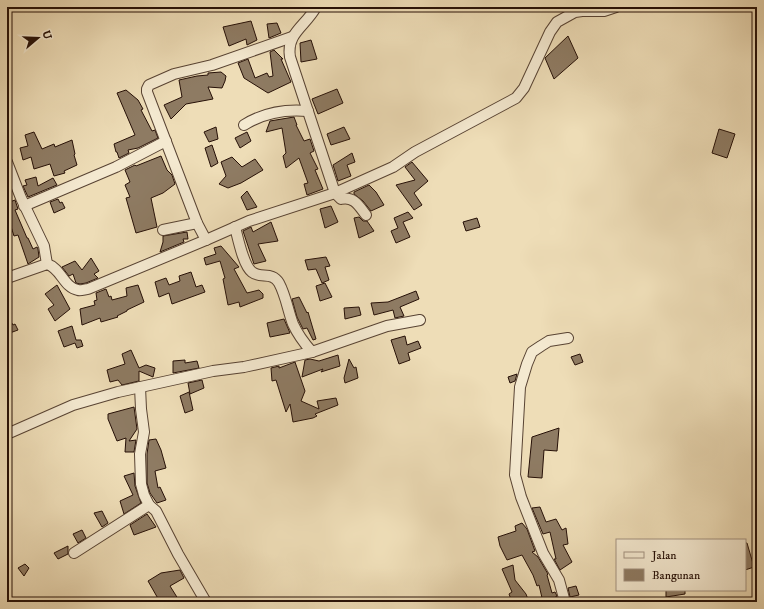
<svg xmlns="http://www.w3.org/2000/svg" width="764" height="609" font-family="'IM FELL DW Pica',serif">
  <style>
    .building { fill: #8e7b63; stroke: #261007 }
    .lines { fill: none; stroke-linecap: round; stroke-linejoin: round }
    .minor-casing { stroke: #584333; stroke-width: 12 }
    .minor { stroke: #f4e9d0; stroke-width: 10 }
  </style>
  <rect width="100%" height="100%" fill="#eeddb7"/>
  <filter id="stains"><feTurbulence type="fractalNoise" baseFrequency=".005" numOctaves="4"/><feColorMatrix values="0 0 0 0 .2 0 0 0 0 .09 0 0 0 0 .02 0 0 0 .5 -.17"/></filter>
  <radialGradient id="worn" r=".72"><stop offset=".6" stop-color="#630" stop-opacity="0"/><stop offset="1" stop-color="#630" stop-opacity=".3"/></radialGradient>
  <g class="building">
    <polygon points="251,21 257,40 247,45 246,39 229,46 223,27"/>
    <polygon points="277,23 281,33 269,38 267,24"/>
    <polygon points="568,36 578,58 554,79 545,58"/>
    <polygon points="311,40 317,59 301,62 300,43"/>
    <polygon points="274,50 283,59 281,59 291,82 268,93 244,78 238,63 248,59 255,78 267,73 269,77 273,76 270,52"/>
    <polygon points="221,72 226,76 225,81 222,88 208,87 213,99 186,104 171,119 164,105 182,97 179,80 197,76 208,75 208,73"/>
    <polygon points="337,89 343,103 318,114 312,99"/>
    <polygon points="126,90 138,100 143,109 141,110 152,131 155,130 158,138 138,148 128,150 129,153 119,158 117,152 116,152 114,144 135,135 117,93"/>
    <polygon points="294,117 297,125 296,125 304,141 310,139 314,151 310,153 318,169 315,170 323,189 307,195 304,184 308,183 299,158 286,168 283,156 286,153 282,128 266,132 270,121"/>
    <polygon points="216,127 218,139 209,142 204,132"/>
    <polygon points="344,127 350,139 331,145 327,134"/>
    <polygon points="719,129 735,134 727,158 712,153"/>
    <polygon points="34,132 42,149 54,144 55,147 72,140 75,154 74,155 77,165 64,171 65,173 54,176 50,164 34,169 31,157 23,160 20,148 28,146 25,135"/>
    <polygon points="247,132 251,141 240,148 235,138"/>
    <polygon points="212,145 218,163 211,167 205,148"/>
    <polygon points="352,153 355,162 347,165 351,176 338,181 333,165"/>
    <polygon points="161,156 167,170 172,175 175,184 163,193 151,198 157,227 136,233 126,198 130,197 125,185 130,182 125,170 135,165 136,166"/>
    <polygon points="232,157 242,167 255,159 263,170 241,183 228,188 219,184 226,176 221,162"/>
    <polygon points="412,162 428,181 414,193 422,205 414,210 396,185 415,180 405,167"/>
    <polygon points="36,177 38,186 53,178 57,185 28,197 23,186 27,185 25,180"/>
    <polygon points="369,185 376,192 384,205 371,211 363,201 354,194 354,192"/>
    <polygon points="247,191 257,207 247,210 241,197"/>
    <polygon points="58,199 60,203 62,202 65,208 54,213 50,202"/>
    <polygon points="15,200 18,209 15,210 27,238 28,238 33,249 37,247 38,249 39,257 28,264 18,235 14,236 7,214 7,203"/>
    <polygon points="331,206 338,222 325,228 320,209"/>
    <polygon points="408,212 413,218 403,222 410,237 396,243 391,231 398,228 394,218"/>
    <polygon points="359,217 363,221 367,221 374,231 359,238 354,218"/>
    <polygon points="477,218 480,227 466,231 463,222"/>
    <polygon points="271,222 278,241 258,244 266,261 254,264 243,231 251,227 253,232"/>
    <polygon points="187,232 188,239 183,239 184,242 160,252 163,242 163,236"/>
    <polygon points="221,246 239,267 234,269 247,293 259,290 263,294 263,298 240,307 239,302 228,305 223,279 225,278 220,261 206,265 204,258 216,254 214,248"/>
    <polygon points="326,257 330,266 325,267 329,280 322,283 316,269 308,270 305,260"/>
    <polygon points="91,258 99,271 94,274 98,278 86,283 80,284 76,283 73,274 69,276 62,267 75,261 82,270"/>
    <polygon points="191,272 196,287 202,285 205,292 172,304 169,293 159,297 155,282 166,278 169,285 180,281 179,276"/>
    <polygon points="325,283 332,297 320,301 316,286"/>
    <polygon points="57,285 70,309 55,321 48,309 54,305 45,294"/>
    <polygon points="138,285 144,302 127,310 127,311 117,316 118,317 101,322 100,318 82,325 80,309 95,305 94,301 97,300 96,293 106,289 109,297 111,296 112,300 127,296 126,288"/>
    <polygon points="416,291 419,299 400,307 404,316 395,318 393,310 374,315 371,303 388,302"/>
    <polygon points="299,297 307,313 308,312 316,339 313,340 307,328 303,329 297,317 292,299"/>
    <polygon points="359,307 361,315 345,319 344,308"/>
    <polygon points="7,315 13,325 15,324 18,330 7,334"/>
    <polygon points="284,319 290,333 270,337 267,323"/>
    <polygon points="72,326 76,340 81,340 83,346 77,348 75,343 64,347 58,331"/>
    <polygon points="405,336 407,345 418,341 421,348 408,353 410,360 399,364 391,340"/>
    <polygon points="131,350 139,368 146,365 155,368 153,377 139,371 139,381 122,385 118,380 110,382 107,370 125,364 122,354"/>
    <polygon points="580,354 583,362 575,365 571,357"/>
    <polygon points="338,355 340,366 321,372 323,369 302,377 305,360 310,359 319,361"/>
    <polygon points="349,359 354,368 356,367 358,378 345,383 344,378"/>
    <polygon points="185,360 185,363 197,361 199,368 173,373 173,361"/>
    <polygon points="295,362 305,391 301,401 319,409 317,401 336,398 338,405 315,414 317,416 313,418 293,422 290,404 286,412 276,380 272,381 271,368 279,366 279,368"/>
    <polygon points="517,374 515,381 510,383 508,377"/>
    <polygon points="202,380 204,388 190,394 188,383"/>
    <polygon points="189,392 193,410 185,413 180,396"/>
    <polygon points="134,407 137,429 129,441 136,440 134,452 125,452 126,438 117,441 108,419 108,414"/>
    <polygon points="559,428 557,451 544,450 542,478 528,477 532,437"/>
    <polygon points="156,439 161,450 166,468 155,471 158,488 160,487 166,500 157,503 150,493 147,483 147,454 149,440"/>
    <polygon points="134,473 135,486 141,503 124,514 120,501 133,495 124,476"/>
    <polygon points="540,507 546,522 556,519 562,530 566,528 568,544 563,545 572,562 560,570 554,559 556,559 550,532 543,534 532,508"/>
    <polygon points="102,511 108,523 102,527 94,513"/>
    <polygon points="147,514 156,527 134,535 130,525"/>
    <polygon points="522,523 527,529 535,551 532,552 538,557 548,574 547,575 552,593 555,592 557,596 551,600 553,602 543,602 539,585 537,586 533,575 522,555 507,560 500,546 498,537 516,531 515,526"/>
    <polygon points="82,530 86,538 78,543 73,534"/>
    <polygon points="745,543 747,543 754,567 745,570"/>
    <polygon points="68,546 68,554 58,559 54,553"/>
    <polygon points="25,564 29,568 24,576 18,568"/>
    <polygon points="513,565 515,580 526,594 529,602 512,602 509,594 512,592 502,569"/>
    <polygon points="180,570 184,578 170,586 180,602 160,602 148,581 161,573"/>
    <polygon points="576,586 579,595 570,597 568,588"/>
    <polygon points="666,590 685,590 685,594 666,597"/>
  </g>
  <g class="lines">
    <g class="minor-casing">
      <g id="minor">
        <path d="M316 7C306 26 286 33 290 57L335 193 341 199C354 196 359 206 366 215"/>
        <path d="M244 125C263 113 286 109 308 111"/>
        <polyline points="7,162 21,198 44,246 47,264"/>
        <polyline points="24,206 116,167 166,141"/>
        <path d="M235 227C238 238 243 265 252 272 261 279 272 271 279 283 286 296 288 311 293 324 298 335 304 343 312 352L387 326 420 320"/>
        <polyline points="163,230 197,223"/>
        <polyline points="206,240 197,223 147,92 147,89 149,85 174,74 212,65 292,37"/>
        <path d="M7 278 47 264C61 268 64 288 78 290 81 291 85 289 88 289L206 240 249 221 335 193 393 167 415 152 516 98 524 88 550 32 557 22 575 12 582 11H604L616 7"/>
        <polyline points="140,387 141,409 144,432 140,454 141,484 144,495 149,505 156,511 178,554 206,602"/>
        <polyline points="7,434 73,405 118,392 213,371 244,367 312,352"/>
        <polyline points="74,553 149,505"/>
        <polyline points="565,602 559,580 543,553 521,497 515,475 520,387 527,364 532,352 541,346 549,341 568,338"/>
      </g>
    </g>
    <use href="#minor" class="minor"/>
  </g>
  <rect width="764" height="609" fill="none" stroke="#eeddb7" stroke-width="24"/>
  <rect x="8" y="8" width="748" height="593" fill="none" stroke="#261007" stroke-width="2"/>
  <rect x="12" y="12" width="740" height="585" fill="none" stroke="#261007"/>
  <rect x="616" y="539" width="130" height="52" fill="#f4e9d0" stroke="#a29280"/>
  <rect x="624" y="552" width="20" height="6" fill="#f4e9d0" stroke="#a29280"/>
  <text x="652" y="559" font-size="12" fill="#261007">Jalan</text>
  <rect x="624" y="569" width="20" height="12" fill="#8e7b63" stroke="#a29280"/>
  <text x="652" y="579" font-size="12" fill="#261007">Bangunan</text>
  <g transform="translate(38 38) rotate(71)" stroke="#f4e9d0" stroke-width="3" paint-order="stroke">
  <path d="M0-3L7 15L0 10L-7 15Z" fill="#261007"/>
  <text y="-6" font-size="11" font-weight="bold" text-anchor="middle" fill="#261007">U</text>
  </g>
  <rect width="100%" height="100%" filter="url(#stains)"/>
  <rect width="100%" height="100%" fill="url(#worn)"/>
</svg>
